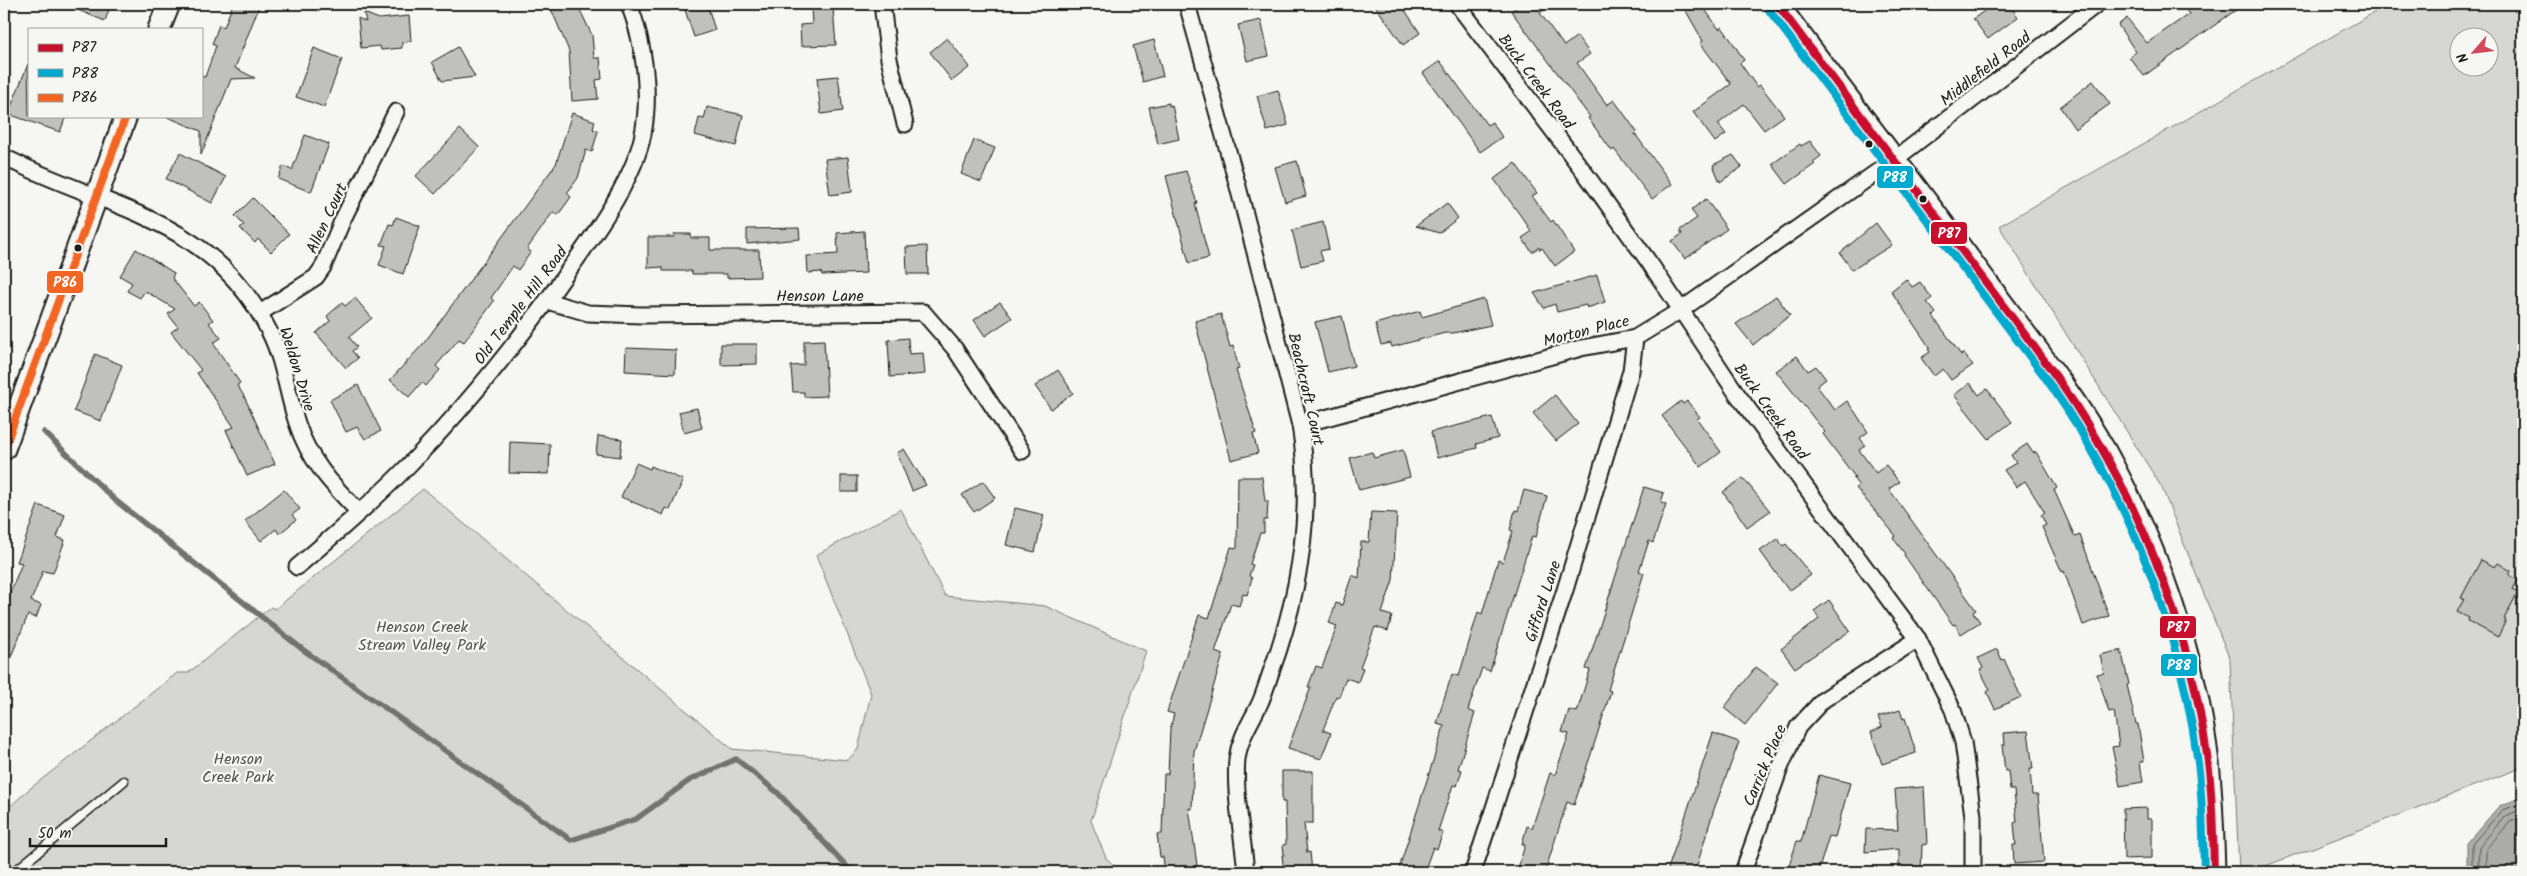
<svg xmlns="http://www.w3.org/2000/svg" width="2527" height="876" font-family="Kalam,sans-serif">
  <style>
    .green { fill: #d6d6d2; stroke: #797977; fill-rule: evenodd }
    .water { fill: #acaca9; stroke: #727271 }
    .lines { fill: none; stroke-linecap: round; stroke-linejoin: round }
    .shore { stroke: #565654; stroke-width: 1 }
    .stream { stroke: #727271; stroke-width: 5.5 }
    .building { fill: #c0c0bd; stroke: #1c1c1c }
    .lane-casing { stroke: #1c1c1c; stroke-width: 11 }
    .street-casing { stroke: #1c1c1c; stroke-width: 19 }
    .secondary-casing { stroke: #1c1c1c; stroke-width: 25 }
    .lane { stroke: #f6f6f2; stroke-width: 8 }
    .street { stroke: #f6f6f2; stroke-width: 15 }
    .secondary { stroke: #f6f6f2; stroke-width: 21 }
    .bus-1-casing { stroke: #f6f6f2; stroke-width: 11 }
    .bus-2-casing { stroke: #f6f6f2; stroke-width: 11 }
    .bus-3-casing { stroke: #f6f6f2; stroke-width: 11 }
    .bus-1 { stroke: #c8102e; stroke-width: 8 }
    .bus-2 { stroke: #00a9ce; stroke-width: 8 }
    .bus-3 { stroke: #f26522; stroke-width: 8 }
    .bus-dot { fill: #1c1c1c; stroke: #f6f6f2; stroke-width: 2 }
    .labels { text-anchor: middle; stroke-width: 4.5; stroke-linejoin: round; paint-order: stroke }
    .street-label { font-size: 16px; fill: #1c1c1c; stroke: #f6f6f2 }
    .park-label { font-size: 16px; fill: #545453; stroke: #f6f6f2 }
    .line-badge { stroke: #f6f6f2; stroke-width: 2 }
    .badge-label { font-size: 14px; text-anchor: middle; font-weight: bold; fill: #fff }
  </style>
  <rect width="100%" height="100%" fill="#f6f6f2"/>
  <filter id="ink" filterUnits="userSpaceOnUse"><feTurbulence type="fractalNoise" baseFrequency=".02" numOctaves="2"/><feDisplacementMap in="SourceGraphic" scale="10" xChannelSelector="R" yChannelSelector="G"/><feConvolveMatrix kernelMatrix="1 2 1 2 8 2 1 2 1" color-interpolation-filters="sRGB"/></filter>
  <g filter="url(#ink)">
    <g class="green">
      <path d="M2389 4H2523V767L2250 872H2239L2230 660 2162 488 1999 226ZM2460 38H2490V68H2460Z"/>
      <polygon points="423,489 732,749 848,760 858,749 871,694 816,555 901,509 945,596 1045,606 1146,651 1091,821 1106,858 1121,872 4,872 4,812 27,791 177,673 188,673 271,607 275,609"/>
    </g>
    <polygon class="water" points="2523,797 2523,872 2467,872 2467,843 2499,806"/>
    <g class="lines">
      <g class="shore">
        <polyline points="2472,872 2472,844 2502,810 2523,803"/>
        <polyline points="2478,872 2479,847 2505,816 2523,809"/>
        <polyline points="2486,872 2486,849 2510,822 2523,817"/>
      </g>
      <polyline class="stream" points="44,432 115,500 302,649 571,840 636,819 690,780 736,759 777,792 852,872"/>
    </g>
    <g class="building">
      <polygon points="63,4 111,4 105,21"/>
      <polygon points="233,4 260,4 235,68 255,78 231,79 201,155 201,131 165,116 201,116 201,76 205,77 216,46 212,44 219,25 224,27"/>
      <polygon points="549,4 577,4 592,35 594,58 600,58 602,79 596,80 598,99 572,101 569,51"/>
      <polygon points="683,4 707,4 715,30 694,37"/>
      <polygon points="1374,4 1401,4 1420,33 1403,45"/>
      <polygon points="1521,4 1552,4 1540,13 1564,46 1577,36 1590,54 1577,63 1607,105 1614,100 1637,132 1635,134 1672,184 1652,199 1614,149 1612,151 1588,118 1590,117 1511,11"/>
      <polygon points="1682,4 1701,4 1719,29 1722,27 1733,43 1744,60 1740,63 1757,87 1760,85 1784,116 1764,130 1744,104 1718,124 1726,134 1715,142 1693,112 1731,84 1700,43 1703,41"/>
      <polygon points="1994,4 2009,4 2018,17 1988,39 1973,19"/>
      <polygon points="2195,4 2244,4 2144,76 2129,57 2136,52 2118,25 2127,18 2147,43 2189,14 2186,10"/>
      <polygon points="833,8 836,45 801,46 800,25 812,24 811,9"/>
      <polygon points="364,13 379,19 409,16 411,41 402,42 402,48 381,50 380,46 361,48 358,18 366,22"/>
      <polygon points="1261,20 1269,56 1247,61 1238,25"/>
      <polygon points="947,38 970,67 952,81 930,52"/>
      <polygon points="1154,40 1163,76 1143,82 1133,46"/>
      <polygon points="458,47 475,77 442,81 432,62"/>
      <polygon points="314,48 342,59 324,107 296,97"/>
      <polygon points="1440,61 1487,125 1492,122 1502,137 1480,152 1423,73"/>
      <polygon points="28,64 29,116 66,116 60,132 8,114"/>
      <polygon points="838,76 843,111 821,114 817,78"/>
      <polygon points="2093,81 2110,104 2075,129 2060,107"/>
      <polygon points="1278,90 1288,125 1267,131 1257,96"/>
      <polygon points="1169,103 1169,106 1172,105 1179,139 1158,144 1149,107"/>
      <polygon points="707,107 743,115 736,146 695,135 699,118 704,119"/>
      <polygon points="572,113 595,121 593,129 598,131 592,152 586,150 578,178 567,193 571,197 558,215 553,212 527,249 531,252 518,270 513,266 491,298 494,301 464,342 459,339 436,366 440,370 426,386 422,382 409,397 390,380 424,343 556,164"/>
      <polygon points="460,129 479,147 435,194 416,176"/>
      <polygon points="305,135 329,144 311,192 278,179 283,166 292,170"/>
      <polygon points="974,140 995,148 981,182 961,174"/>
      <polygon points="1810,141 1821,156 1813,162 1815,164 1787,184 1772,164 1800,144 1801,146"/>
      <polygon points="180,153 226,177 212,203 166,179"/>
      <polygon points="1733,155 1742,167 1720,182 1713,165"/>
      <polygon points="848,157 852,192 830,195 825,159"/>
      <polygon points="1297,161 1306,196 1285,202 1275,167"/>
      <polygon points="1515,163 1537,193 1532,196 1551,222 1553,220 1574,252 1555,266 1542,248 1540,250 1539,247 1532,252 1522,238 1531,232 1528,226 1494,179"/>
      <polygon points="1186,171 1197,203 1195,204 1209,258 1189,263 1166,176"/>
      <polygon points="253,198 289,234 271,252 258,239 255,243 240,228 244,225 235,216"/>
      <polygon points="1706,199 1727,229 1685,259 1672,241 1682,234 1680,230 1697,218 1691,210"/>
      <polygon points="1447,203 1458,218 1439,233 1416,226"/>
      <polygon points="396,217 420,226 403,274 379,265 386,246 381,245 389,224 393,225"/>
      <polygon points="1323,222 1329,249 1320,251 1323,261 1301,266 1292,230"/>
      <polygon points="1876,223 1892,245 1852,270 1840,253"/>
      <polygon points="799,228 800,239 747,244 747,229"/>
      <polygon points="864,231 866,273 822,275 821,272 808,273 807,256 838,254 837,233"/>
      <polygon points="674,234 691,234 691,238 710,238 710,250 759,250 760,277 727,278 727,274 692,274 692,271 663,271 663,267 648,268 648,237 674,237"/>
      <polygon points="927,246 928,274 907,274 906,247"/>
      <polygon points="136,249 174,273 172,278 194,306 199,302 213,320 209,323 221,338 213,343 240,383 237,385 244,396 275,464 247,476 226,430 234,427 197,373 201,370 171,332 178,327 168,314 175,309 145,291 140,298 127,291 132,283 120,276"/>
      <polygon points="1597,275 1605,302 1587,308 1586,305 1557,312 1555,304 1544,308 1534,293"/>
      <polygon points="1906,279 1912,287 1920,282 1932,298 1927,302 1936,313 1933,316 1961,355 1963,353 1973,365 1951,380 1943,369 1934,376 1921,358 1930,352 1928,349 1930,348 1891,291"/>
      <polygon points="1776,296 1790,315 1753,345 1736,324"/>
      <polygon points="355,298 372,318 349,337 357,347 352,351 358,358 346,368 316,333 330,321 327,316 342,303 345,306"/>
      <polygon points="1484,299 1491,325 1453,333 1445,333 1392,347 1391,343 1381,345 1375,324 1420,311 1422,317"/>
      <polygon points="1000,302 1012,318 985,336 974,320"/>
      <polygon points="1221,314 1230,347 1233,346 1239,369 1236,370 1256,433 1253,434 1258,453 1231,460 1195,321"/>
      <polygon points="1342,316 1354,366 1328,372 1315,322"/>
      <polygon points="908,338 909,354 923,353 925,374 890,377 888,340"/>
      <polygon points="824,340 827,396 804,397 804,392 793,392 791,366 804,365 804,341"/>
      <polygon points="721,344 757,344 757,364 721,365"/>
      <polygon points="626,348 676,350 675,374 625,371"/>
      <polygon points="95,354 122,365 101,421 74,411"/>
      <polygon points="1797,356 1808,371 1816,366 1826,379 1817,386 1835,410 1847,401 1855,412 1868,432 1860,438 1865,445 1859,450 1876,473 1886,465 1899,482 1889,489 1976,610 1973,612 1980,622 1961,634 1955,624 1953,625 1904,555 1905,554 1893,538 1896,536 1856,488 1859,486 1853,478 1855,477 1823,434 1825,432 1776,371"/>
      <polygon points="1058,370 1073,393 1051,409 1035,386"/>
      <polygon points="1970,383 1979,395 1987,389 2012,422 1989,439 1954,395"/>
      <polygon points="358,385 381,431 365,439 357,427 346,432 330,400"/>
      <polygon points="1555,395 1578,424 1556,441 1533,413"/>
      <polygon points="1681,401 1683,404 1687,401 1700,417 1697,419 1721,452 1701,467 1662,416"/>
      <polygon points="697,408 702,428 684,433 679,412"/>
      <polygon points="1492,417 1498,438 1476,444 1477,448 1437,458 1431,432"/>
      <polygon points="598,436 622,439 620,457 596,454"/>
      <polygon points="510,442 550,444 549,474 509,473"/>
      <polygon points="2027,444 2033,453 2036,452 2057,488 2054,490 2075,537 2080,535 2109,616 2083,625 2064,571 2062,572 2042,527 2046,525 2041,515 2045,513 2025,481 2016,487 2004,470 2016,463 2011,455"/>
      <polygon points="904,449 926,485 912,491 897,453"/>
      <polygon points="1403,450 1410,477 1359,490 1350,458 1372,452 1374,458"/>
      <polygon points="636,463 650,469 651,466 683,480 670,510 666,508 663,515 621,497"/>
      <rect x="841" y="476" width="16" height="16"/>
      <polygon points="1238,477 1262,477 1265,501 1268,501 1267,520 1264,520 1264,533 1260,533 1250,564 1253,565 1249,576 1252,578 1247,595 1243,594 1239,606 1231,604 1215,652 1223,655 1194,751 1192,809 1189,808 1198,872 1165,872 1163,857 1160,857 1157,834 1162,834 1164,774 1168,774 1170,729 1174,714 1167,712 1199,615 1209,618 1231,547 1237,548"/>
      <polygon points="1743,478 1770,511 1747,527 1723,492"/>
      <polygon points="983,481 995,498 974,512 962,495"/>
      <polygon points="1644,487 1664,493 1661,502 1666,504 1653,543 1649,541 1639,571 1644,573 1608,690 1611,691 1591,754 1574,805 1567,802 1545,872 1517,872 1525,845 1522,844 1527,826 1532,828 1550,773 1555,775 1569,734 1562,732 1569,710 1577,712 1590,670 1586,669"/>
      <polygon points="284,490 300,509 292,515 296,520 279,534 276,529 261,541 245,521"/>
      <polygon points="1524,490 1547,496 1536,537 1532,536 1490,671 1482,668 1468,710 1475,713 1458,769 1462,770 1457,786 1453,785 1438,831 1443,833 1437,849 1433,847 1424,872 1398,872 1444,726 1437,724 1442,705 1452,674 1459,676 1478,612 1482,614 1498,560 1503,562 1513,531 1510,530 1515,510 1518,511"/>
      <polygon points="38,505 65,515 57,537 65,540 53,573 43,571 31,601 41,605 36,618 28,615 4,674 4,590 10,593 22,563 17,562"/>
      <polygon points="1015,508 1044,515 1035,552 1006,545"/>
      <polygon points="1371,512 1397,513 1393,580 1382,613 1392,616 1388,631 1375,627 1360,667 1363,668 1358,682 1346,678 1339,697 1336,696 1323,730 1331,733 1321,759 1288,748 1311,687 1308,687 1316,666 1322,668 1337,626 1329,623 1336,603 1342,605 1352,575 1359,578 1361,542 1369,542"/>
      <polygon points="1778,539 1783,546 1786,544 1811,575 1789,591 1760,551"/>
      <polygon points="2481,560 2495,567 2498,563 2511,571 2509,575 2518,580 2513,589 2518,592 2504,619 2506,620 2498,637 2468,621 2469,618 2457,612 2464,599 2461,598"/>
      <polygon points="1829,600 1850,631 1795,668 1781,649 1819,619 1814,611"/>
      <polygon points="1997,649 2002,660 2004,659 2021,697 1995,709 1987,692 1990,690 1980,670 1983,668 1978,658"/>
      <polygon points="2121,650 2129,684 2127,685 2136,724 2138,724 2144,762 2140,762 2143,782 2120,786 2112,747 2119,746 2114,711 2109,712 2097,674 2104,673 2100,655"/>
      <polygon points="1756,667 1778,683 1745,725 1724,708"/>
      <polygon points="1900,710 1903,719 1905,718 1916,753 1882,764 1871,732 1882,727 1878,717"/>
      <polygon points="2028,731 2033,769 2030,769 2032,795 2038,795 2044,862 2014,864 2013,845 2016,845 2014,823 2017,822 2014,790 2010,790 2008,771 2005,771 2002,745 2005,745 2004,733"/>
      <polygon points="1713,733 1739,742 1714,809 1695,872 1667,872"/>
      <polygon points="1282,771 1313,771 1313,823 1304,823 1307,853 1310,852 1312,872 1284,872 1282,855 1284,855 1283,845 1286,844 1285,802 1282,802"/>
      <polygon points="1819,775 1850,783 1835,837 1829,836 1818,872 1787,872 1797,841 1801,842"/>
      <polygon points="1924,787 1927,844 1922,845 1921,872 1899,872 1899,849 1865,852 1866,829 1898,830 1895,789"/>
      <polygon points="2147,808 2147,819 2152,819 2152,858 2124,859 2123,809"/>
    </g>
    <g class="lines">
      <g class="lane-casing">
        <polyline id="lane" points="14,872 124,781"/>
      </g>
      <g class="street-casing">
        <g id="street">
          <polyline points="882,4 889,59 905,124"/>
          <path d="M1187 4 1237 183 1300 425C1314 511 1300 594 1270 675 1267 684 1264 694 1260 703 1251 722 1240 737 1237 759 1234 794 1243 837 1246 872"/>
          <polyline points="1457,4 1585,173 1651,265 1737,394 1918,639 1953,710 1963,742 1973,816 1973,872"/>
          <path d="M4 157C107 210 214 217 270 333 284 361 287 394 297 423 308 459 333 486 359 512"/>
          <polyline points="547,301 588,313 641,315 923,312 955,349 1022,451"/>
          <polyline points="260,313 316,277 323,267 343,219 396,112"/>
          <polyline points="1300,425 1581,348 1635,338 1681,310 1894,160 2097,4"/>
          <path d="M297 567C334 535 372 503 406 468 469 404 525 333 576 260 600 226 635 176 643 134 651 92 644 43 629 4"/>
          <polyline points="1473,872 1565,590 1631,371 1635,338"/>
          <polyline points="1743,872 1780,768 1798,727 1823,700 1918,639"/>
        </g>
      </g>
      <g class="secondary-casing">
        <g id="secondary">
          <path d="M1777 4C1848 99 1920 192 1990 287 2030 341 2072 393 2105 451 2157 545 2195 655 2208 763 2212 799 2213 836 2214 872"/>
          <polyline points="159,29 169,4"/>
          <polyline points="4,449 126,116"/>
        </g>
      </g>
      <use href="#lane" class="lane"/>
      <use href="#street" class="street"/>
      <use href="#secondary" class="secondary"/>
      <g class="bus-1-casing">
        <path id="bus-1" d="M1777 4 2050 368C2134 485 2189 619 2208 762 2213 798 2213 835 2214 872"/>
      </g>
      <g class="bus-2-casing">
        <path id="bus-2" d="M1769 10 2042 373C2125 489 2179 621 2198 763 2203 799 2203 836 2204 872"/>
      </g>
      <g class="bus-3-casing">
        <polyline id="bus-3" points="4,449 126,116"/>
      </g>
      <use href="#bus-1" class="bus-1"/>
      <use href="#bus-2" class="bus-2"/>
      <use href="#bus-3" class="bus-3"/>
    </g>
  </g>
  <g class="bus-dot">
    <circle cx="1869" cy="144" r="4.5"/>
    <circle cx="1923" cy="199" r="4.5"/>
    <circle cx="78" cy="248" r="4.5"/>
  </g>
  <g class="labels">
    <g class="street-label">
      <text transform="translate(1985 68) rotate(-38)" y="6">Middlefield Road</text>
      <text transform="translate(1537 81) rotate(53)" y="6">Buck Creek Road</text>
      <text transform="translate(326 218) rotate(-65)" y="6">Allen Court</text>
      <text x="820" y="301">Henson Lane</text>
      <text transform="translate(520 305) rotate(-53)" y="6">Old Temple Hill Road</text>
      <text transform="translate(1586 330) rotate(-14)" y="6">Morton Place</text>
      <text transform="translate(298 369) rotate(73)" y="6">Weldon Drive</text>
      <text transform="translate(1307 389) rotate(77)" y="6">Beachcraft Court</text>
      <text transform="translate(1772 411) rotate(54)" y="6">Buck Creek Road</text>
      <text transform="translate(1542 601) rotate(-72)" y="6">Gifford Lane</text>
      <text transform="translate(1764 765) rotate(-67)" y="6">Carrick Place</text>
    </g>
    <g class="park-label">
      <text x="422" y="632">Henson Creek<tspan x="422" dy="18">Stream Valley Park</tspan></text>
      <text x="238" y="764">Henson<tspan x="238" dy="18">Creek Park</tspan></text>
    </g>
  </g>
  <g class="line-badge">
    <rect x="1876" y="165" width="38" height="24" rx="5" fill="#00a9ce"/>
    <rect x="1930" y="221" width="38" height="24" rx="5" fill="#c8102e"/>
    <rect x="46" y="270" width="38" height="24" rx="5" fill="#f26522"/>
    <rect x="2159" y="615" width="38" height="24" rx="5" fill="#c8102e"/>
    <rect x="2160" y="653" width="38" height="24" rx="5" fill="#00a9ce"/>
  </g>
  <g class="badge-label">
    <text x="1895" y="182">P88</text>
    <text x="1949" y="238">P87</text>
    <text x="65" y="287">P86</text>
    <text x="2178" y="632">P87</text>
    <text x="2179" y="670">P88</text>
  </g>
  <rect width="2527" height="876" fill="none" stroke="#f6f6f2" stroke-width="20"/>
  <rect x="10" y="10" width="2507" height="856" fill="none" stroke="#1c1c1c" stroke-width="2" filter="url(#ink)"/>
  <rect x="28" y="28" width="175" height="90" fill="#f6f6f2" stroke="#9f9f9c"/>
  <rect x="38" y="44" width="25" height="8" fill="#c8102e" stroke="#9f9f9c"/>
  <text x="72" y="52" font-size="15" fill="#1c1c1c">P87</text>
  <rect x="38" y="69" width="25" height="8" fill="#00a9ce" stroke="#9f9f9c"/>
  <text x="72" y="78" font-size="15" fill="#1c1c1c">P88</text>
  <rect x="38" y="94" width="25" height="8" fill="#f26522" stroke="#9f9f9c"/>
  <text x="72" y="102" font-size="15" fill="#1c1c1c">P86</text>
  <g transform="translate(2474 52) rotate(242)"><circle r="24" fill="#f6f6f2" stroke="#9f9f9c"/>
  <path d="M0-4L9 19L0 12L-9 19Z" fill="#d1495b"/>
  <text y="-8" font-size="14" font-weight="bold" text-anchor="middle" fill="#1c1c1c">N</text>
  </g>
  <path d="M30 838v8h136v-8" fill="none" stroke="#1c1c1c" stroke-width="2.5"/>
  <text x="38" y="838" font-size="15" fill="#1c1c1c" stroke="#f6f6f2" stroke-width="4" paint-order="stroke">50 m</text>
</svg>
